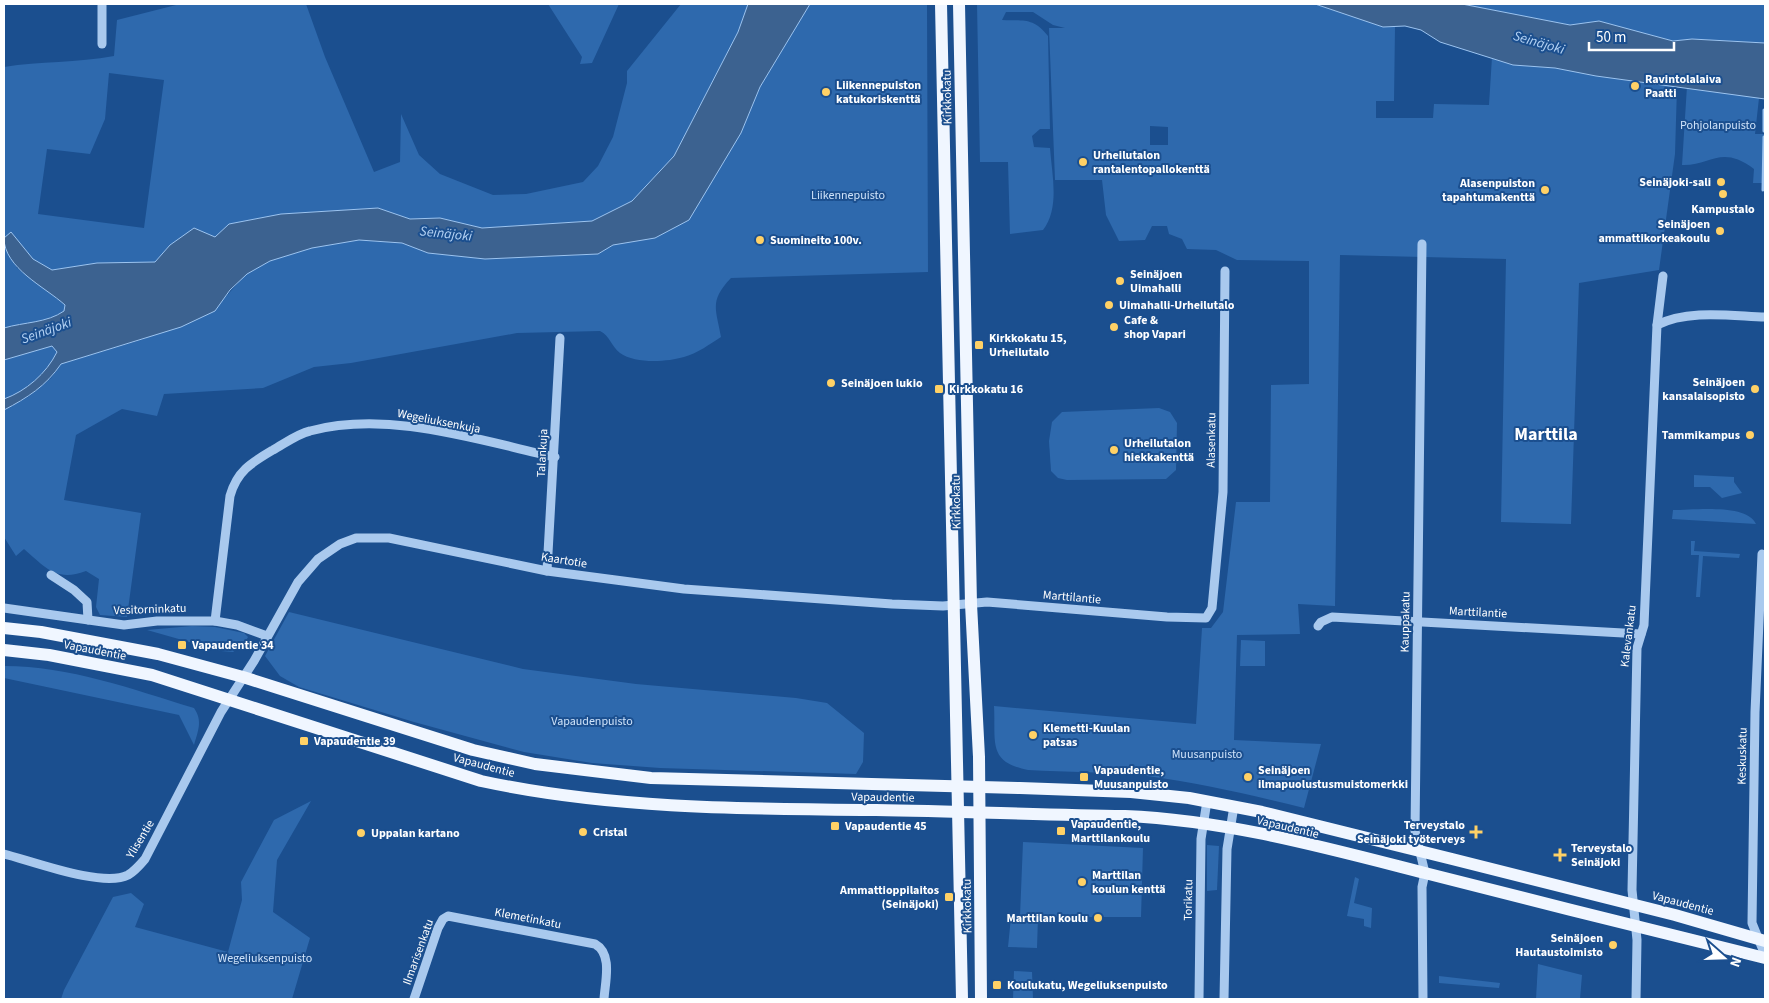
<svg xmlns="http://www.w3.org/2000/svg" width="1769" height="1003" font-family="'Source Sans 3',sans-serif">
  <style>
    .green { fill: #2e69ad; fill-rule: evenodd }
    .water { fill: #3c6290; stroke: #9cc4f0 }
    .lines { fill: none; stroke-linecap: round; stroke-linejoin: round }
    .stream { stroke: #9cc4f0; stroke-width: 3 }
    .minor { stroke: #a9c9ee; stroke-width: 9 }
    .major { stroke: #f0f6ff; stroke-width: 12 }
    .poi-dot { fill: #ffd166; stroke: #1b4f8f; stroke-width: 2 }
    .labels { text-anchor: middle; stroke-width: 4; stroke-linejoin: round; paint-order: stroke }
    .poi-label { font-size: 12px; font-weight: bold; fill: #fff; stroke: #1b4f8f; text-anchor: start }
    .street-label { font-size: 12px; fill: #fff; stroke: #1b4f8f }
    .park-label { font-size: 12px; fill: #cfe3fa; stroke: #1b4f8f }
    .water-label { font-size: 14px; font-style: italic; fill: #b5d3f5; stroke: #1b4f8f }
    .district-label { font-size: 18px; font-weight: bold; fill: #fff; stroke: #1b4f8f }
  </style>
  <rect width="100%" height="100%" fill="#1b4f8f"/>
  <g class="green">
    <path d="M180 4H306L325 57 374 172 400 162 401 114 419 155 440 174 493 195 526 194 583 182 598 166 613 137 627 83V71L681 4H748L738 32 674 156 632 201 592 221 482 228 440 218 410 219 378 208 281 214 229 224 215 237 170 245 155 262 97 263 52 270 33 259 11 232 4 238V67C40 61 77 63 114 56L117 20ZM109 73 164 80 144 228 38 214 47 149 90 154 105 119Z"/>
    <polygon points="548,4 619,4 592,63 580,64 582,57"/>
    <path d="M810 4H927L928 272 731 278C709 301 716 309 721 337 710 344 698 353 684 357 667 362 635 364 620 353 611 346 610 336 600 331L517 333 351 363 314 367 263 388 164 394 157 416 122 409 76 435 64 500 141 513 127 617 100 615 96 607 99 579 86 571C56 582 46 568 24 549L16 556 4 537V410L28 397 51 378 61 364 144 339 222 301 246 274 270 261 312 248 359 240 402 243 429 253 484 259 538 257 598 254 613 245 655 238 741 133 760 87Z"/>
    <path d="M977 4H1315L1383 27H1395L1394 101H1376V118H1433L1434 104 1489 105 1492 57 1513 65 1555 68 1596 76 1677 87 1675 154 1659 270 1579 283 1571 524 1501 522 1506 259 1340 255 1335 606 1298 604 1300 634 1237 635 1234 740 1321 744 1304 808C1252 795 1200 783 1147 776 1108 772 1067 772 1028 770 987 762 996 742 994 706L1196 724 1202 628H1211L1223 612 1236 502H1270L1271 385 1309 384V261L1237 260 1216 250 1187 249 1182 239 1169 234 1167 226H1152L1145 240 1119 241 1106 215 1102 180H1055L1049 28H1065L1053 25 1033 12H1006L1002 20C1023 21 1033 17 1048 36L1050 129H1040L1032 136 1034 147 1050 148C1052 175 1060 208 1043 230L1010 234 1008 162H980ZM1150 126 1168 127V145H1150Z"/>
    <polygon points="1462,4 1765,4 1765,43 1692,39 1673,41 1599,21 1570,25"/>
    <path d="M1687 86 1759 98 1755 134H1765V183H1753L1754 169C1721 144 1711 166 1682 165Z"/>
    <path d="M4 244 17 268 65 305 64 311C47 323 24 322 4 328Z"/>
    <path d="M52 346 57 352C46 374 26 391 4 399V360Z"/>
    <polygon points="1159,408 1170,412 1177,423 1176,470 1166,479 1067,480 1058,478 1051,471 1049,441 1052,422 1062,412"/>
    <polygon points="1694,475 1734,477 1734,482 1742,493 1722,498 1710,487 1694,487"/>
    <path d="M1673 510C1693 510 1747 503 1756 524L1672 519Z"/>
    <polygon points="1691,541 1695,541 1694,551 1740,554 1739,558 1703,556 1700,597 1696,597 1699,555 1691,555"/>
    <polygon points="289,612 523,669 636,684 796,698 827,703 864,733 863,762 856,774 660,768 592,763 524,752 414,722 299,687 280,676 265,656"/>
    <polygon points="192,626 215,627 244,633 248,637 244,644 233,652 221,651 147,630"/>
    <polygon points="1241,640 1265,641 1265,666 1240,666"/>
    <path d="M4 666C70 666 131 689 194 708 203 721 198 731 194 745L179 715 4 678Z"/>
    <polygon points="311,801 277,860 273,912 310,938 292,999 61,999 64,990 113,897 131,893 144,904 135,927 228,952 242,900 241,882 274,820"/>
    <polygon points="1023,842 1143,848 1141,917 1038,917 1037,948 1008,947 1011,917 1020,916"/>
    <polygon points="1207,845 1219,846 1217,890 1207,891"/>
    <polygon points="1355,877 1359,879 1354,903 1372,908 1371,928 1364,926 1364,919 1347,916"/>
    <polygon points="1538,964 1582,975 1580,999 1536,999"/>
    <polygon points="1014,971 1032,972 1033,999 1013,999"/>
    <polygon points="1439,976 1500,983 1499,988 1439,983"/>
  </g>
  <g class="water">
    <path d="M748 4H810L760 87 741 133 689 220 655 238 613 245 598 254 485 259 428 253 402 243 359 240 312 248 270 261 247 274 230 290 215 311 181 327 61 364C46 386 27 398 4 410V399C26 391 46 374 57 352L52 346 4 360V328C24 322 47 323 64 311L65 305C45 287 4 268 4 238L11 232 33 259 52 270 97 263 155 262 170 245 194 228 215 237 229 224 281 214 378 208 410 219 440 218 482 228 592 221 632 201 674 156 738 32Z"/>
    <polygon points="1315,4 1462,4 1570,25 1599,21 1673,41 1692,39 1765,43 1765,99 1596,76 1555,68 1513,65 1440,42 1421,30 1405,26 1383,27"/>
  </g>
  <g class="lines">
    <g class="stream">
      <polyline points="1764,131 1764,110"/>
      <polyline points="1763,190 1764,137"/>
    </g>
    <g class="minor">
      <polyline points="102,4 102,44"/>
      <polyline points="1422,244 1415,831 1425,873 1422,887 1423,999"/>
      <path d="M1657 325C1688 309 1732 316 1765 317"/>
      <polyline points="1762,554 1755,712 1752,923 1765,955"/>
      <polyline points="547,571 560,338"/>
      <polyline points="51,575 74,590 87,602 88,620"/>
      <polyline points="4,608 124,625 157,621 215,621 237,625 267,636"/>
      <path d="M215 621 230 496C237 471 251 463 273 450 284 444 297 434 310 431 389 410 477 440 555 457"/>
      <polyline points="1318,626 1321,622 1332,617 1641,634"/>
      <path d="M4 854C32 861 103 888 128 875 135 871 140 865 145 859L221 712 254 661 298 582 318 559 340 544 356 538H389L547 571 684 589 892 604 943 606 987 602 1167 617 1206 618 1212 608 1223 492 1225 271"/>
      <path d="M414 999 438 928 443 919 448 916 595 944C613 954 605 982 604 999"/>
      <polyline points="1199,999 1201,839 1207,801"/>
      <polyline points="1224,999 1227,849 1234,806"/>
      <polyline points="1636,999 1637,940 1632,890 1637,648 1644,625 1657,325 1663,276"/>
    </g>
    <g class="major">
      <polyline points="941,4 962,999"/>
      <polyline points="959,4 971,604 979,757 981,999"/>
      <polyline points="4,628 41,632 158,654 243,677 473,750 535,764 651,778 1020,788 1131,792 1189,798 1262,812 1452,859 1675,915 1765,941"/>
      <path d="M4 650 49 655 152 675 481 781C611 809 744 809 876 810 959 811 1042 815 1125 816 1226 820 1327 848 1425 873 1538 902 1652 930 1765 958"/>
    </g>
  </g>
  <g class="poi-dot">
    <circle cx="1635" cy="86" r="5"/>
    <circle cx="826" cy="92" r="5"/>
    <circle cx="1083" cy="162" r="5"/>
    <circle cx="1721" cy="182" r="5"/>
    <circle cx="1545" cy="190" r="5"/>
    <circle cx="1723" cy="194" r="5"/>
    <circle cx="1720" cy="231" r="5"/>
    <circle cx="760" cy="240" r="5"/>
    <circle cx="1120" cy="281" r="5"/>
    <circle cx="1109" cy="305" r="5"/>
    <circle cx="1114" cy="327" r="5"/>
    <rect x="974" y="340" width="10" height="10" rx="2.5"/>
    <circle cx="831" cy="383" r="5"/>
    <rect x="934" y="384" width="10" height="10" rx="2.5"/>
    <circle cx="1755" cy="389" r="5"/>
    <circle cx="1750" cy="435" r="5"/>
    <circle cx="1114" cy="450" r="5"/>
    <rect x="177" y="640" width="10" height="10" rx="2.5"/>
    <circle cx="1033" cy="735" r="5"/>
    <rect x="299" y="736" width="10" height="10" rx="2.5"/>
    <rect x="1079" y="772" width="10" height="10" rx="2.5"/>
    <circle cx="1248" cy="777" r="5"/>
    <rect x="830" y="821" width="10" height="10" rx="2.5"/>
    <rect x="1056" y="826" width="10" height="10" rx="2.5"/>
    <circle cx="583" cy="832" r="5"/>
    <path d="M1473.5 824.5h5v5h5v5h-5v5h-5v-5h-5v-5h5z"/>
    <circle cx="361" cy="833" r="5"/>
    <path d="M1557.5 847.5h5v5h5v5h-5v5h-5v-5h-5v-5h5z"/>
    <circle cx="1082" cy="882" r="5"/>
    <rect x="944" y="892" width="10" height="10" rx="2.5"/>
    <circle cx="1098" cy="918" r="5"/>
    <circle cx="1613" cy="945" r="5"/>
    <rect x="992" y="980" width="10" height="10" rx="2.5"/>
  </g>
  <g class="labels">
    <g class="poi-label">
      <text x="1645" y="83">Ravintolalaiva<tspan x="1645" dy="14">Paatti</tspan></text>
      <text x="836" y="89">Liikennepuiston<tspan x="836" dy="14">katukoriskenttä</tspan></text>
      <text x="1093" y="159">Urheilutalon<tspan x="1093" dy="14">rantalentopallokenttä</tspan></text>
      <text x="1711" y="186" text-anchor="end">Seinäjoki-sali</text>
      <text x="1535" y="187" text-anchor="end">Alasenpuiston<tspan x="1535" dy="14">tapahtumakenttä</tspan></text>
      <text x="1723" y="213" text-anchor="middle">Kampustalo</text>
      <text x="1710" y="228" text-anchor="end">Seinäjoen<tspan x="1710" dy="14">ammattikorkeakoulu</tspan></text>
      <text x="770" y="244">Suomineito 100v.</text>
      <text x="1130" y="278">Seinäjoen<tspan x="1130" dy="14">Uimahalli</tspan></text>
      <text x="1119" y="309">Uimahalli-Urheilutalo</text>
      <text x="1124" y="324">Cafe &amp;<tspan x="1124" dy="14">shop Vapari</tspan></text>
      <text x="989" y="342">Kirkkokatu 15,<tspan x="989" dy="14">Urheilutalo</tspan></text>
      <text x="1745" y="386" text-anchor="end">Seinäjoen<tspan x="1745" dy="14">kansalaisopisto</tspan></text>
      <text x="841" y="387">Seinäjoen lukio</text>
      <text x="949" y="393">Kirkkokatu 16</text>
      <text x="1740" y="439" text-anchor="end">Tammikampus</text>
      <text x="1124" y="447">Urheilutalon<tspan x="1124" dy="14">hiekkakenttä</tspan></text>
      <text x="192" y="649">Vapaudentie 34</text>
      <text x="1043" y="732">Klemetti-Kuulan<tspan x="1043" dy="14">patsas</tspan></text>
      <text x="314" y="745">Vapaudentie 39</text>
      <text x="1094" y="774">Vapaudentie,<tspan x="1094" dy="14">Muusanpuisto</tspan></text>
      <text x="1258" y="774">Seinäjoen<tspan x="1258" dy="14">ilmapuolustusmuistomerkki</tspan></text>
      <text x="1071" y="828">Vapaudentie,<tspan x="1071" dy="14">Marttilankoulu</tspan></text>
      <text x="1465" y="829" text-anchor="end">Terveystalo<tspan x="1465" dy="14">Seinäjoki työterveys</tspan></text>
      <text x="845" y="830">Vapaudentie 45</text>
      <text x="593" y="836">Cristal</text>
      <text x="371" y="837">Uppalan kartano</text>
      <text x="1571" y="852">Terveystalo<tspan x="1571" dy="14">Seinäjoki</tspan></text>
      <text x="1092" y="879">Marttilan<tspan x="1092" dy="14">koulun kenttä</tspan></text>
      <text x="939" y="894" text-anchor="end">Ammattioppilaitos<tspan x="939" dy="14">(Seinäjoki)</tspan></text>
      <text x="1088" y="922" text-anchor="end">Marttilan koulu</text>
      <text x="1603" y="942" text-anchor="end">Seinäjoen<tspan x="1603" dy="14">Hautaustoimisto</tspan></text>
      <text x="1007" y="989">Koulukatu, Wegeliuksenpuisto</text>
    </g>
    <g class="street-label">
      <text transform="translate(947 97) rotate(-91)" y="4">Kirkkokatu</text>
      <text transform="translate(439 421) rotate(11)" y="4">Wegeliuksenkuja</text>
      <text transform="translate(1211 440) rotate(-89)" y="4">Alasenkatu</text>
      <text transform="translate(542 453) rotate(-87)" y="4">Talankuja</text>
      <text transform="translate(956 502) rotate(-91)" y="4">Kirkkokatu</text>
      <text transform="translate(564 560) rotate(9)" y="4">Kaartotie</text>
      <text transform="translate(1072 597) rotate(5)" y="4">Marttilantie</text>
      <text transform="translate(150 609) rotate(-2)" y="4">Vesitorninkatu</text>
      <text transform="translate(1478 612) rotate(3)" y="4">Marttilantie</text>
      <text transform="translate(1405 622) rotate(-89)" y="4">Kauppakatu</text>
      <text transform="translate(1628 636) rotate(-83)" y="4">Kalevankatu</text>
      <text transform="translate(95 650) rotate(11)" y="4">Vapaudentie</text>
      <text transform="translate(1742 756) rotate(-89)" y="4">Keskuskatu</text>
      <text transform="translate(484 765) rotate(15)" y="4">Vapaudentie</text>
      <text transform="translate(883 797) rotate(1)" y="4">Vapaudentie</text>
      <text transform="translate(1288 827) rotate(13)" y="4">Vapaudentie</text>
      <text transform="translate(140 839) rotate(-59)" y="4">Ylisentie</text>
      <text transform="translate(1188 900) rotate(-89)" y="4">Torikatu</text>
      <text transform="translate(1683 903) rotate(15)" y="4">Vapaudentie</text>
      <text transform="translate(967 906) rotate(-91)" y="4">Kirkkokatu</text>
      <text transform="translate(528 918) rotate(11)" y="4">Klemetinkatu</text>
      <text transform="translate(418 952) rotate(-70)" y="4">Ilmarisenkatu</text>
    </g>
    <g class="park-label">
      <text x="1718" y="129">Pohjolanpuisto</text>
      <text x="848" y="199">Liikennepuisto</text>
      <text x="592" y="725">Vapaudenpuisto</text>
      <text x="1207" y="758">Muusanpuisto</text>
      <text x="265" y="962">Wegeliuksenpuisto</text>
    </g>
    <g class="water-label">
      <text transform="translate(1539 42) rotate(16)" y="5">Seinäjoki</text>
      <text transform="translate(446 233) rotate(6)" y="5">Seinäjoki</text>
      <text transform="translate(46 330) rotate(-20)" y="5">Seinäjoki</text>
    </g>
    <g class="district-label">
      <text x="1546" y="440">Marttila</text>
    </g>
  </g>
  <rect width="1769" height="1003" fill="none" stroke="#ffffff" stroke-width="10"/>
  <g transform="translate(1724 958) rotate(110)" stroke="#1b4f8f" stroke-width="4" paint-order="stroke">
  <path d="M0-4L9 19L0 12L-9 19Z" fill="#ffffff"/>
  <text y="-8" font-size="14" font-weight="bold" text-anchor="middle" fill="#ffffff">N</text>
  </g>
  <path d="M1589 42v8h85v-8" fill="none" stroke="#ffffff" stroke-width="2.5"/>
  <text x="1596" y="42" font-size="15" fill="#ffffff" stroke="#1b4f8f" stroke-width="4" paint-order="stroke">50 m</text>
</svg>
